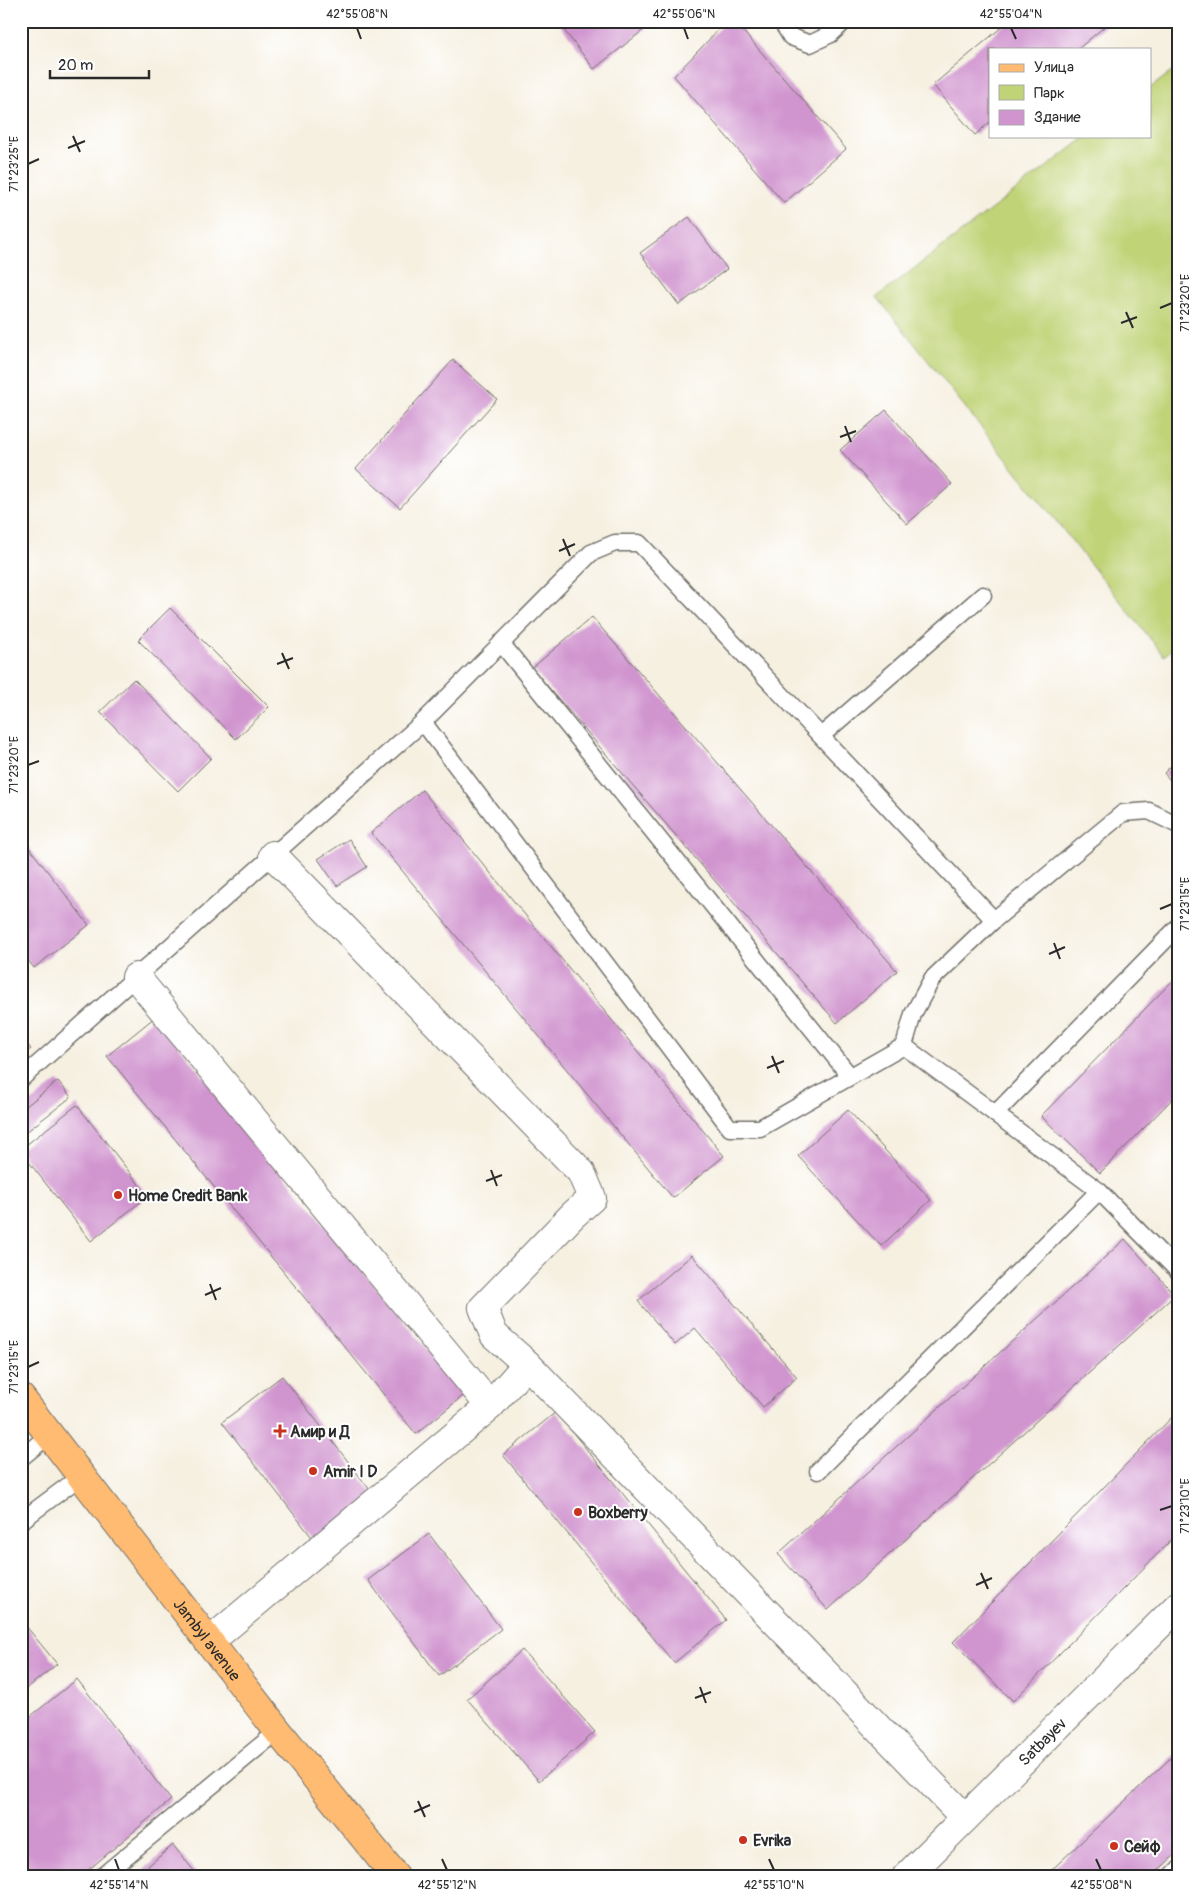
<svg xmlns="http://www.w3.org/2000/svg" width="1199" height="1898" font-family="Pangolin,sans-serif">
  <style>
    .green { fill: #c0d376; stroke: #767f50 }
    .building { fill: #d094cf }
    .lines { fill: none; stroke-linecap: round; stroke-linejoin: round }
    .service-casing { stroke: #72706b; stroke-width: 19 }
    .minor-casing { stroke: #72706b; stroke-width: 30 }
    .tertiary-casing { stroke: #72706b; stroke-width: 30 }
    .primary-casing { stroke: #72706b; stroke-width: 30 }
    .service { stroke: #fff; stroke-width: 16 }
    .minor { stroke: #fff; stroke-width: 28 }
    .tertiary { stroke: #fff; stroke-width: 28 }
    .primary { stroke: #ffbb71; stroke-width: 28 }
    .ticks { fill: none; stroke: #2b2b2b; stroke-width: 2 }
    .poi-dot { fill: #c8321e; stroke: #fff; stroke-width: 2 }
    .labels { text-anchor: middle; stroke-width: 4; stroke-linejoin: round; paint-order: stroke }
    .poi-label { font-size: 16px; font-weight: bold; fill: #2b2b2b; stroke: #fff; text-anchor: start }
    .street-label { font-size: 16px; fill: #2b2b2b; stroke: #fff }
    .neatline { fill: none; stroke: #2b2b2b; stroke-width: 2 }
    .ticks-label { font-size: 12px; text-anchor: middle; fill: #2b2b2b }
  </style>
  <rect width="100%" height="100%" fill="#fff"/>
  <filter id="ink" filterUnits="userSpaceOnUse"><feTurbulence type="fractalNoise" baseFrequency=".02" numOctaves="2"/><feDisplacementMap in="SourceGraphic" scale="10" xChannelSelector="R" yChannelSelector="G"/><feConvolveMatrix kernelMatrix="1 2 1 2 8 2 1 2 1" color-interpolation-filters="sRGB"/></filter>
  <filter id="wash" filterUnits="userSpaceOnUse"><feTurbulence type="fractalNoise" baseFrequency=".0096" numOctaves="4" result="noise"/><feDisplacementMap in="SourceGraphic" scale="20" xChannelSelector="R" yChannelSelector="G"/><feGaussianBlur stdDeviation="1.12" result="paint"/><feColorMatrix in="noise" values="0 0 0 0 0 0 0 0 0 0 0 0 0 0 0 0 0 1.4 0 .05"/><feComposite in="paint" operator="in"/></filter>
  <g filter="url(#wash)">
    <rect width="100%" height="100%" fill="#f6f0e1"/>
    <polygon class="green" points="1178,67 1178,644 1164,656 877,297 1087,136 1150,136 1150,88"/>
    <g id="blocks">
      <g class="building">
        <polygon points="565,21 641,21 646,28 594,69 560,25"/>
        <polygon points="727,21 734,21 846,149 784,203 674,76"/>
        <polygon points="1009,21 1111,21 1078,49 990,49 990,122 975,135 933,85"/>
        <polygon points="689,217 727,269 679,305 640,253"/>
        <polygon points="453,360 497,399 400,508 356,469"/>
        <polygon points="886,410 952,484 907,524 840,450"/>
        <polygon points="170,608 269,707 236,739 138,640"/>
        <polygon points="592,617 897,971 837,1023 532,668"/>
        <polygon points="134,679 211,758 178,791 100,712"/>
        <polygon points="1178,759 1178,790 1164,773"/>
        <polygon points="422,790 724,1156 673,1198 371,833"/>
        <polygon points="21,837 89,925 34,968 21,951"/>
        <polygon points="349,839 367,867 337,886 318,859"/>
        <polygon points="1178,975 1178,1093 1100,1173 1041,1116"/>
        <polygon points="155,1017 464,1395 416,1434 107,1056"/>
        <polygon points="21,1037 31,1049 21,1056"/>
        <polygon points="58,1081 71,1097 21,1136 21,1110"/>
        <polygon points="77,1105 148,1196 91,1241 21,1152 21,1149"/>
        <polygon points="848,1110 931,1200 881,1246 798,1156"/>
        <polygon points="1125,1239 1175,1295 828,1610 778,1554"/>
        <polygon points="692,1255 797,1377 763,1407 695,1328 675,1345 638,1301"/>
        <polygon points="282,1376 377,1499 318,1545 222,1422"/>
        <polygon points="1178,1411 1178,1533 1013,1701 953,1642"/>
        <polygon points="556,1412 726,1620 674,1663 503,1455"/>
        <polygon points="429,1534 501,1629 439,1676 368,1580"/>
        <polygon points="21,1620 57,1664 21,1693"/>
        <polygon points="522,1650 595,1732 539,1781 467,1699"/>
        <polygon points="77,1679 171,1800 80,1877 21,1877 21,1724"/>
        <polygon points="1178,1751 1178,1852 1151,1877 1044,1877"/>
        <polygon points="173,1845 199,1877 135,1877"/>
      </g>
    </g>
  </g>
  <g filter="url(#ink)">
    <use href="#blocks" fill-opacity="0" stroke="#72706b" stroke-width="1"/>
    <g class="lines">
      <g class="service-casing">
        <g id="service">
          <polyline points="781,21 791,37 810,44 831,34 845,21"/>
          <polyline points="501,643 850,1076"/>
          <polyline points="423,722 730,1128 760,1128 904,1046"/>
          <polyline points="821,736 983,595"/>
          <polyline points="994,920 932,979 913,1014 904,1046 1099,1191 1178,1271"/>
          <polyline points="21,1079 423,722 591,553 615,543 639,543 994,920 1123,813 1149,811 1178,825"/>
          <polyline points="995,1114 1178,927"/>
          <polyline points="21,1458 49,1435"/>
          <polyline points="818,1471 1099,1191"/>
          <polyline points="21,1521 81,1476"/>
          <polyline points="101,1877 278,1731"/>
          <polyline points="1171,1877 1178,1870"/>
        </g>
      </g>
      <g class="minor-casing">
        <g id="minor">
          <polyline points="136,977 490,1406"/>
          <polyline points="527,1364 965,1818"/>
          <polyline points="209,1642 490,1406 527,1364 494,1335 483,1308 573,1215 592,1198 581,1172 273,855"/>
        </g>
      </g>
      <g class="tertiary-casing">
        <g id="tertiary">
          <path id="s1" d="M906 1877 1178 1606"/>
        </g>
      </g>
      <g class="primary-casing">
        <g id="primary">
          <path id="s2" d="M21 1398 278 1731 396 1877"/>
        </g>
      </g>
      <use href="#service" class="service"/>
      <use href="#minor" class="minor"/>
      <use href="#tertiary" class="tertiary"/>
      <use href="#primary" class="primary"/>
    </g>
  </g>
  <path class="ticks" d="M357 28 361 39M684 28 688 39M1011 28 1016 39M73 136 80 152M68 148 85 141M28 164 39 159M1160 308 1172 303M1126 312 1133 328M1121 323 1137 317M845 426 851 442M840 437 856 431M563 539 570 556M559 551 575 544M282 653 289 669M277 664 293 658M28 765 39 761M1160 909 1172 904M1054 943 1060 959M1049 954 1065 947M772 1056 779 1073M767 1068 784 1061M491 1170 497 1186M486 1181 502 1175M210 1284 216 1300M205 1295 221 1288M28 1367 39 1362M1160 1510 1172 1506M981 1573 988 1589M976 1585 992 1578M700 1687 706 1703M695 1698 711 1692M418 1801 425 1817M414 1812 430 1805M115 1859 119 1870M442 1859 447 1870M769 1859 774 1870M1096 1859 1101 1870"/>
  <g class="poi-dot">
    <circle cx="118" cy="1195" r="5"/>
    <path d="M277.5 1423.5h5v5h5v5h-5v5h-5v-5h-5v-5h5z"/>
    <circle cx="313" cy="1471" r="5"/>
    <circle cx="578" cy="1512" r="5"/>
    <circle cx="743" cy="1840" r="5"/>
    <circle cx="1114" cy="1846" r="5"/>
  </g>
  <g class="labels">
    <g class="poi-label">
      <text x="128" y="1201">Home Credit Bank</text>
      <text x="290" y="1437">Амир и Д</text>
      <text x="323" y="1477">Amir I D</text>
      <text x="588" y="1518">Boxberry</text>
      <text x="753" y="1846">Evrika</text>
      <text x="1124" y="1852">Сейф</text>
    </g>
    <g class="street-label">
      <text dy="6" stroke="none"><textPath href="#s2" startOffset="305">Jambyl avenue</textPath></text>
      <text dy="6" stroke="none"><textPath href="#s1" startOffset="192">Satbayev</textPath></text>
    </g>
  </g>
  <rect width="1199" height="1898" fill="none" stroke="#fff" stroke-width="55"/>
  <rect x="989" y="48" width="162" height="90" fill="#ffffff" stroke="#aaaaaa"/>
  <rect x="999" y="64" width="25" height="8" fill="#ffbb71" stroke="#aaaaaa"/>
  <text x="1034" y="72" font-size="15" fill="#2b2b2b">Улица</text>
  <rect x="999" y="85" width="25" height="15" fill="#c0d376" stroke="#aaaaaa"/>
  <text x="1034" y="98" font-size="15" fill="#2b2b2b">Парк</text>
  <rect x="999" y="110" width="25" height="15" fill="#d094cf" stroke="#aaaaaa"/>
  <text x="1034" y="122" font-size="15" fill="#2b2b2b">Здание</text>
  <path d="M50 70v8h99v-8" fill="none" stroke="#2b2b2b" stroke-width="2.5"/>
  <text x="58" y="70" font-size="15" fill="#2b2b2b" stroke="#ffffff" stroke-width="4" paint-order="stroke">20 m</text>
  <rect x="28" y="28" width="1144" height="1842" class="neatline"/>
  <g class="ticks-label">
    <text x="357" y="18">42°55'08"N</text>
    <text x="684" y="18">42°55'06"N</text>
    <text x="1011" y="18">42°55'04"N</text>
    <text transform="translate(14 164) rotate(-90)" y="4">71°23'25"E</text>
    <text transform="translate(1185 303) rotate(-90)" y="4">71°23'20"E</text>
    <text transform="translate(14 765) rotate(-90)" y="4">71°23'20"E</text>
    <text transform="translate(1185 904) rotate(-90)" y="4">71°23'15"E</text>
    <text transform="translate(14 1367) rotate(-90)" y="4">71°23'15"E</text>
    <text transform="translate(1185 1506) rotate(-90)" y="4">71°23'10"E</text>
    <text x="119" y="1889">42°55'14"N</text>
    <text x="447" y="1889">42°55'12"N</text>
    <text x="774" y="1889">42°55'10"N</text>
    <text x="1101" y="1889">42°55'08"N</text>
  </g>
</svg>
